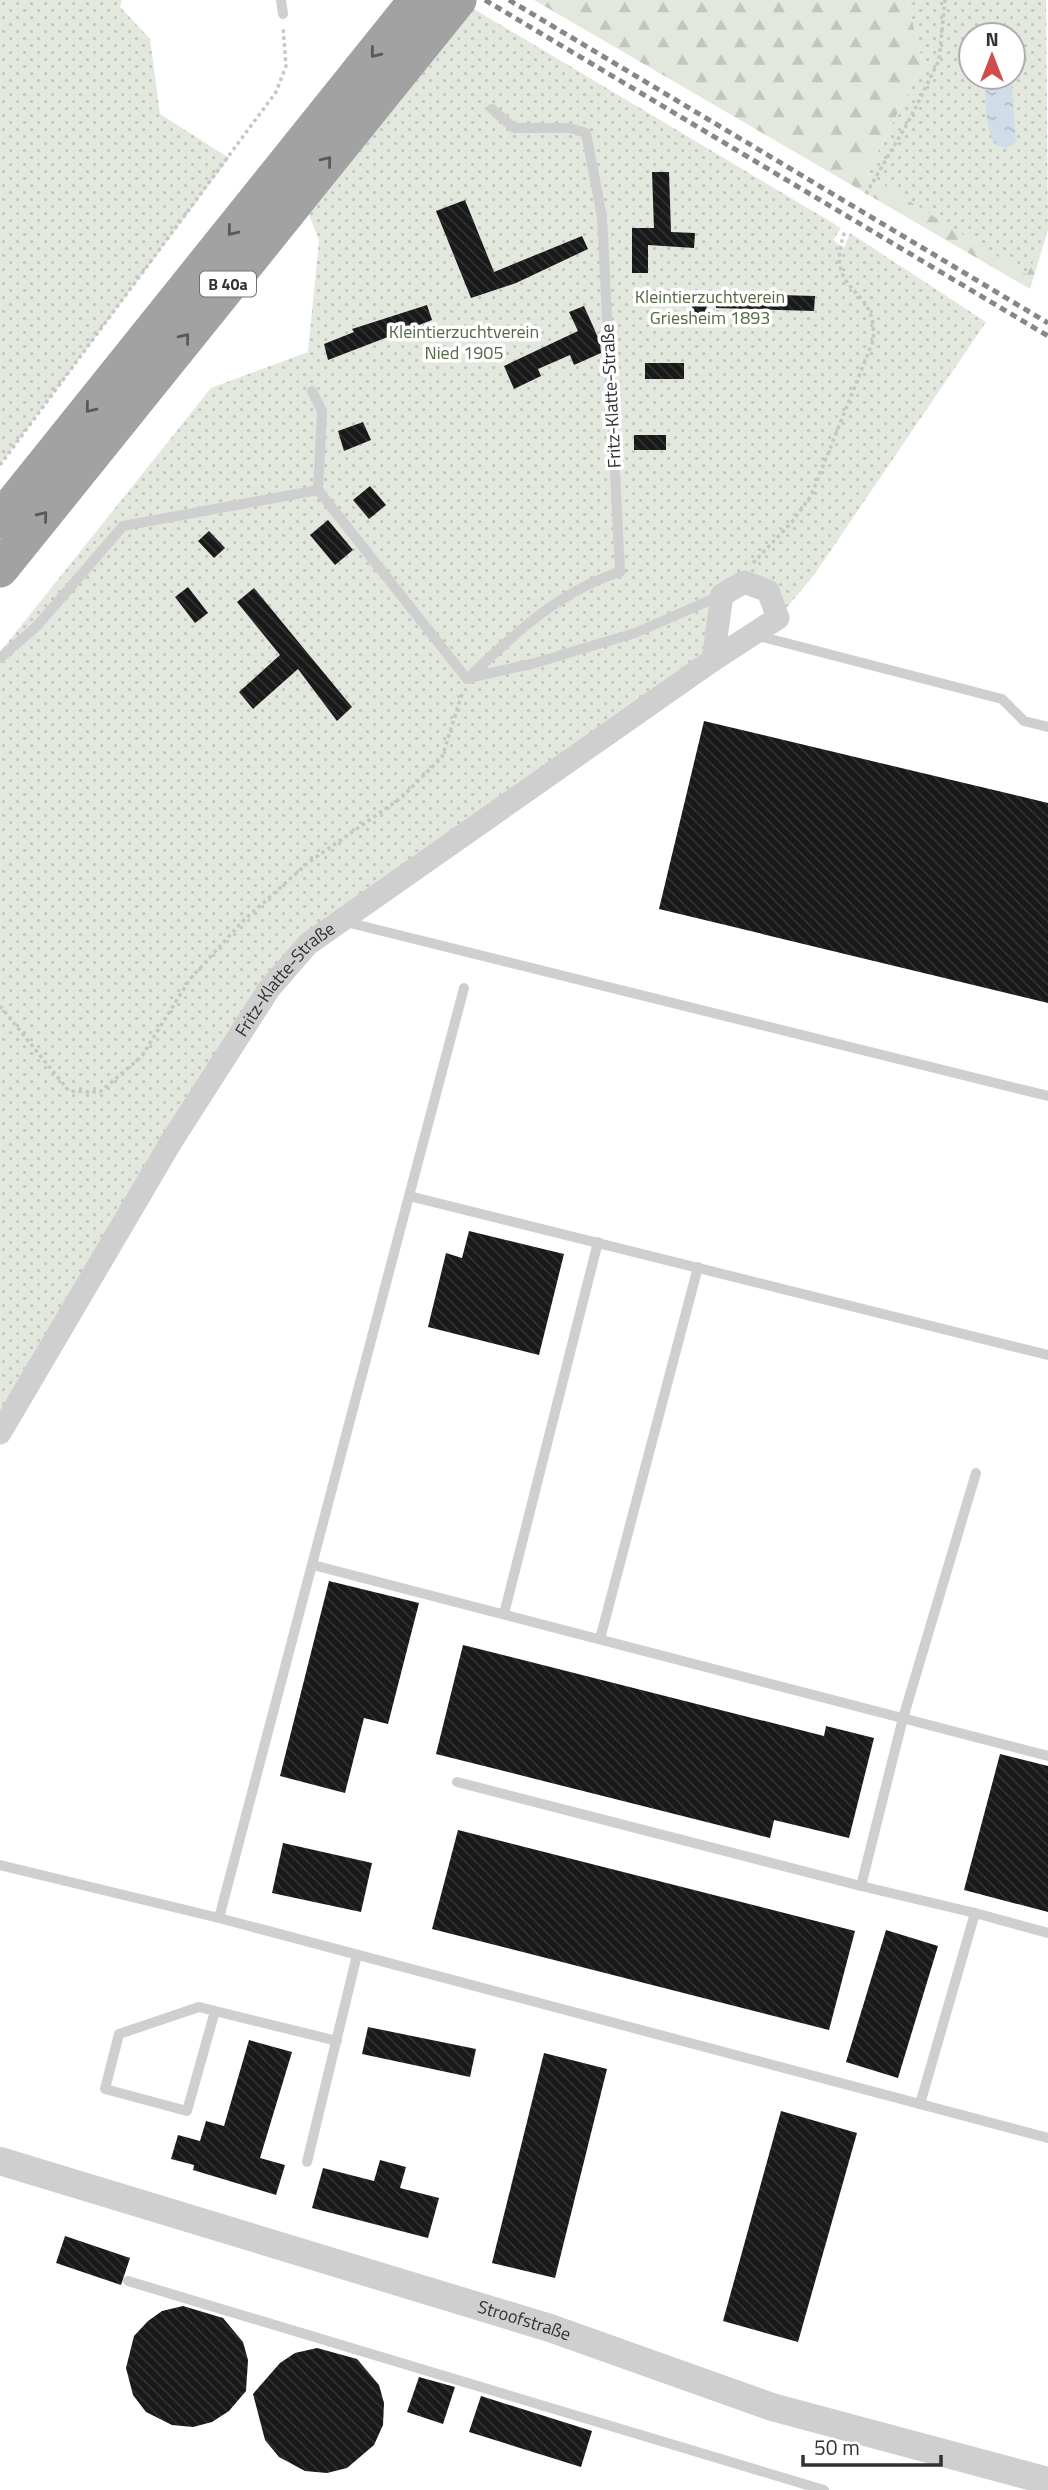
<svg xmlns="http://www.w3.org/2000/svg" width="1048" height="2490" font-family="'Titillium Web',sans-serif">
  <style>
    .grass { fill: url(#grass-dots); fill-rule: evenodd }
    .forest { fill: url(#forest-firs) }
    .water { fill: url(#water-ripples) }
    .building { fill: url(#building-back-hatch) }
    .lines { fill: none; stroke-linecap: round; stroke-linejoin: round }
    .path { stroke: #c6c6c6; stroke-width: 3.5; stroke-dasharray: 3.5 3.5; stroke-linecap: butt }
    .service { stroke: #cfcfcf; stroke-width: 10 }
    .minor { stroke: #cfcfcf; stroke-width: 23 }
    .tertiary { stroke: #cfcfcf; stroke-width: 28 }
    .trunk { stroke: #a2a2a2; stroke-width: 37 }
    .rail { stroke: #878787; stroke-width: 5; stroke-dasharray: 7 5; stroke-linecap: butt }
    .oneway { stroke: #595959 }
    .labels { text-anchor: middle; stroke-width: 7; stroke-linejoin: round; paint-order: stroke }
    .shield { fill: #fff; stroke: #707070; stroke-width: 2 }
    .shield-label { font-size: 16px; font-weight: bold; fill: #323232 }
    .park-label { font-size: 18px; fill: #536a44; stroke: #fff }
    .street-label { font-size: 18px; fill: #323232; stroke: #fff }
  </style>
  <defs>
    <pattern id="grass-dots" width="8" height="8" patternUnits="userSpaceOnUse" patternTransform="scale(1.75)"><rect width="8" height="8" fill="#e2e8dd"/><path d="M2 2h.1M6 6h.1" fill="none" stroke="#c2c7be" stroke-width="1.8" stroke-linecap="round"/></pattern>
    <pattern id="forest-firs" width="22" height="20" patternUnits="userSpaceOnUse" patternTransform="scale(1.75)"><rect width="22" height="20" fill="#e2e8dd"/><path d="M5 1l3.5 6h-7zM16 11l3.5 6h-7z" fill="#c2c7be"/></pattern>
    <pattern id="water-ripples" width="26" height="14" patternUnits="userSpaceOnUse" patternTransform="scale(1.75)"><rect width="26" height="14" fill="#cfdde8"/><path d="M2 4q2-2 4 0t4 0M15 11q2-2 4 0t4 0" fill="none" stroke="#b2bec7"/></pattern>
    <pattern id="building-back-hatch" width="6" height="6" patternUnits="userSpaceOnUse" patternTransform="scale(1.75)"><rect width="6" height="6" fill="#191919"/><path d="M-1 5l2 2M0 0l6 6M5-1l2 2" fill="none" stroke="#323232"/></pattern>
  </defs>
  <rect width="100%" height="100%" fill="#fff"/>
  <g class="grass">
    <polygon points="0,0 122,0 120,7 150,39 160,114 229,158 0,465"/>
    <path d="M907 0H1046L1048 230 1028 276 866 174 923 64ZM971 35H1013V77H971Z"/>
    <polygon points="474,9 841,228 833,240 844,248 850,233 986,322 814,575 778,618 768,591 722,595 713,660 308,944 0,1433 0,652 211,388 308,352 319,240 309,215"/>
  </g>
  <polygon class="forest" points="534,0 907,0 923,64 866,174 1027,275 1048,230 1030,289"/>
  <path class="water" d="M988 77H1011L1016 142 1007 148 995 145C987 131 982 93 988 77Z"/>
  <g class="building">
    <polygon points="652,172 669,172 671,232 695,233 694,248 648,245 648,273 632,273 632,228 654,228"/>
    <polygon points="465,200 494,272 582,236 588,249 516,283 471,298 436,211"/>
    <polygon points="716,293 815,296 814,311 716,308"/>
    <polygon points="692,299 707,299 706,317 692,316"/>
    <polygon points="427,305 432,320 328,360 324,344 354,332 352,329"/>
    <polygon points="584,306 600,342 601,353 574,365 570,355 538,369 541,376 514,389 504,366 578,331 569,312"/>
    <rect x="645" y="363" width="39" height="16"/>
    <polygon points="363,422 371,440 344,451 338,431"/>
    <rect x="634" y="435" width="32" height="15"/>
    <polygon points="370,486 386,505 369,519 353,500"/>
    <polygon points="328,520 353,550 335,565 310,535"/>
    <polygon points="209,531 225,548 214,558 198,541"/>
    <polygon points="188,587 208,613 195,623 175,597"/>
    <polygon points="254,588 352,707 337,721 298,669 253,709 239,692 280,655 237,602"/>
    <polygon points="704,721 1048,803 1048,1003 659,909"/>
    <polygon points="469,1231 564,1254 539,1355 428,1327 446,1253 462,1258"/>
    <polygon points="329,1581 419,1603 388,1724 364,1718 345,1793 280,1776"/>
    <polygon points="463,1645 824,1736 826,1726 874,1738 849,1838 774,1820 770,1838 436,1754"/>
    <polygon points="1000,1754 1048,1766 1048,1912 964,1890"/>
    <polygon points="458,1830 855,1931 829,2030 432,1929"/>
    <polygon points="283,1843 372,1863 361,1912 272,1893"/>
    <polygon points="886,1930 938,1946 898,2078 846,2062"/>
    <polygon points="368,2027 476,2049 470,2077 362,2054"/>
    <polygon points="249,2040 292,2052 260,2158 285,2165 276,2195 193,2170 194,2165 171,2159 178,2135 200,2141 206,2121 224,2126"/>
    <polygon points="544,2053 607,2069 555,2278 492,2263"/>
    <polygon points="781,2111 857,2133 798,2342 723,2321"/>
    <polygon points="380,2160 406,2167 400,2188 439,2198 428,2238 312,2208 323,2168 374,2181"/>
    <polygon points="65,2236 130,2258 121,2285 56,2263"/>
    <polygon points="183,2306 223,2318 243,2342 248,2360 246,2391 229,2411 212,2422 193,2427 172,2425 146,2412 133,2395 126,2368 134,2336 148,2321 162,2311"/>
    <polygon points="317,2348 357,2359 379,2385 384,2403 383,2425 374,2445 347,2468 327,2473 305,2471 279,2457 265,2440 253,2394 280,2363 295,2353"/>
    <polygon points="419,2377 455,2387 443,2424 407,2412"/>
    <polygon points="481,2396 592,2431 581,2467 469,2432"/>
  </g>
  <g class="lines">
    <g class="path">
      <polyline points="866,194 911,117 939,60 945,0"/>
      <polyline points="0,465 276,92 286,66 283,27"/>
      <path d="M753 563 791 523 811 496 873 341C879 283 822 297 845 231"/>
      <polyline points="0,1006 69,1091 100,1092 142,1056 190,979 243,921 309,862 401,798 442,757 463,691"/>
    </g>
    <g class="service">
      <polyline points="281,0 283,14"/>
      <polyline points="312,391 322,411 318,490 467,679"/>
      <polyline points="755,635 1002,699 1024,721 1048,727"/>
      <polyline points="0,658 37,626 123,526 318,490"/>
      <polyline points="469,678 535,663 635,633 722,595"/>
      <path d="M467 679C513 635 559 591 620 572L602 217 586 133 570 128H514L492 109"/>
      <polyline points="342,921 1048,1096"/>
      <polyline points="409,1196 464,988"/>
      <polyline points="313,1565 1048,1756"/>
      <polyline points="504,1614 598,1242"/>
      <polyline points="600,1639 698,1267"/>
      <polyline points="457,1782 861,1886"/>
      <polyline points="0,1865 219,1918 1048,2138"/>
      <polyline points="975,1913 861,1886 903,1718 976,1473"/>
      <polyline points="219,1918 409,1196 1048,1355"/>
      <polyline points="215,2011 187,2111 105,2089 119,2034 199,2007 337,2041"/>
      <polyline points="920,2104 975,1913 1048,1933"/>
      <polyline points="307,2162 357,1955"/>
      <polyline points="128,2281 824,2490"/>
    </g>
    <g class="minor">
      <polygon points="744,582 768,591 778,618 713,660 722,595"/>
      <path id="s1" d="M0 1433 171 1142 269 989 308 944 713 660"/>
    </g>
    <path class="tertiary" id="s2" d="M0 2161 550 2328 772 2407 1048 2481"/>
    <g class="trunk">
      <polyline points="0,520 417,0"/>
      <polyline points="0,569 458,0"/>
    </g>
    <g class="rail">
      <polyline points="485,0 1048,336"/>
      <polyline points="509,0 1048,323"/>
    </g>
  </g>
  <defs><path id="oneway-chevron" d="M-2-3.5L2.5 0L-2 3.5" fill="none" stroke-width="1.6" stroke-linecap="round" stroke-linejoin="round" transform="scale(1.75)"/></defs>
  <g class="oneway">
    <use href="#oneway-chevron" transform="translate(375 53) rotate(129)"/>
    <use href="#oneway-chevron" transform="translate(327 161) rotate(-51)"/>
    <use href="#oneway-chevron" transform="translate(232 231) rotate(129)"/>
    <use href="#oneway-chevron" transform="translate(185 338) rotate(-51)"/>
    <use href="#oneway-chevron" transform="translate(90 408) rotate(129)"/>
    <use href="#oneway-chevron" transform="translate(43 516) rotate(-51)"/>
  </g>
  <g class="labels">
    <rect class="shield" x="200" y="271.5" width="56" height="25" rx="5"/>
    <g class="shield-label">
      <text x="228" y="290">B 40a</text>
    </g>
    <g class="park-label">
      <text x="710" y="303">Kleintierzuchtverein<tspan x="710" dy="21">Griesheim 1893</tspan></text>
      <text x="464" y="338">Kleintierzuchtverein<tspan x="464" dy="21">Nied 1905</tspan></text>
    </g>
    <g class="street-label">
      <text transform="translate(611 396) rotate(-93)" y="6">Fritz-Klatte-Straße</text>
      <text dy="6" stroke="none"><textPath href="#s1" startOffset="537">Fritz-Klatte-Straße</textPath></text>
      <text dy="6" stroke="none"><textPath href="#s2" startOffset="548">Stroofstraße</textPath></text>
    </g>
  </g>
  <g transform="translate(992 56)"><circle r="33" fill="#ffffff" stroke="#adadad" stroke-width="2"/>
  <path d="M0-5L12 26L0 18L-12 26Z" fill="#d24c4d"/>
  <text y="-10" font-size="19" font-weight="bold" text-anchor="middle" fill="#323232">N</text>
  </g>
  <path d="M803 2455v10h138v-10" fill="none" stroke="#323232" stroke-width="3.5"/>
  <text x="814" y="2455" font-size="21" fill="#323232" stroke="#ffffff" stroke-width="5" paint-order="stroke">50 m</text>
</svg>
